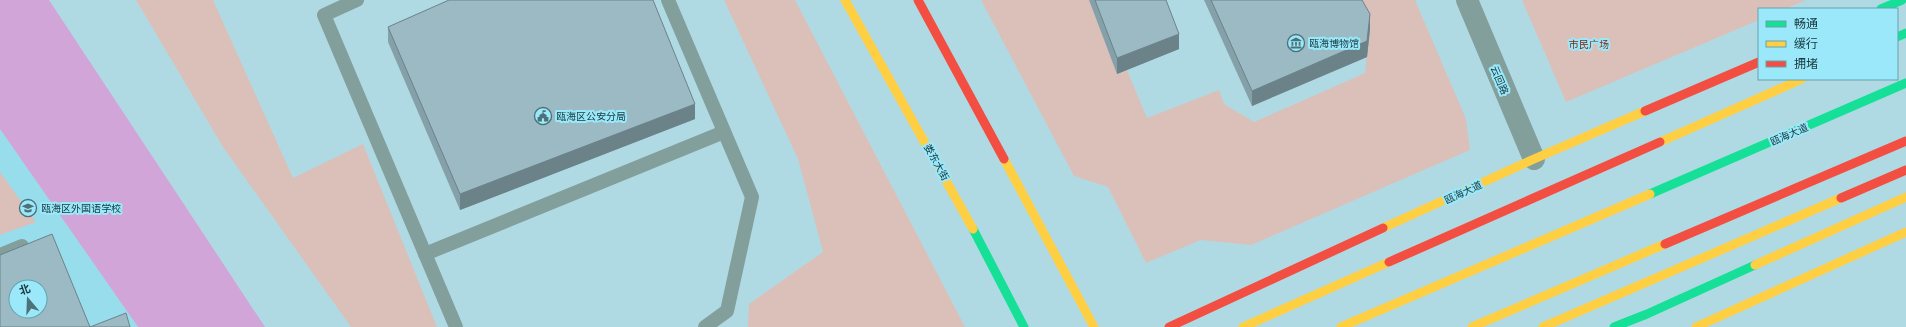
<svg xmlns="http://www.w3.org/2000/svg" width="1906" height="327" font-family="Figtree,'Noto Sans SC',sans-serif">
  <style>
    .built { fill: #98ddec; fill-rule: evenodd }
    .green { fill: #dac0b9 }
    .water { fill: #d2a5d8 }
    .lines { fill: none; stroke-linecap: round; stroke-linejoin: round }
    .lane { stroke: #839f9b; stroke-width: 14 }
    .street { stroke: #839f9b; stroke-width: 22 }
    .fast { stroke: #16e098; stroke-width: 9 }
    .slow { stroke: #ffcf43; stroke-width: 9 }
    .jam { stroke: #f24e42; stroke-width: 9 }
    .wall { fill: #85a0a9 }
    .shaded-wall { fill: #6c8289 }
    .building { fill: #9bbac4; stroke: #6c8289; fill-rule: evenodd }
    .labels { text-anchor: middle; stroke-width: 4; stroke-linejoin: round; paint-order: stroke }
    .poi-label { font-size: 10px; fill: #17383e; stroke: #9ae8f9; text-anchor: start }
    .park-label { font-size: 10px; fill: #822613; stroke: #9ae8f9 }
    .street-label { font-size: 10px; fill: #17383e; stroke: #9ae8f9 }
  </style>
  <rect width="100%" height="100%" fill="#b0dae3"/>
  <path class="built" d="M0 129 138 327H0ZM16 287H40V311H16Z"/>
  <g class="green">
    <polygon points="136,0 213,0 293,178 363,144 437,327 351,327 223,147"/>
    <polygon points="724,0 795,0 965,327 748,327 749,304 823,252 798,159"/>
    <polygon points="981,0 1089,0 1117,73 1127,70 1147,118 1219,90 1224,104 1254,122 1365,73 1370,29 1353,0 1415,0 1466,119 1470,150 1251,245 1201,240 1146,263 1108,187 1074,176"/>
    <polygon points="1522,0 1806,0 1785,9 1759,9 1759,20 1566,102"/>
    <polygon points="0,172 36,222 0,235"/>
  </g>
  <polygon class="water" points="0,0 49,0 265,327 138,327 0,129"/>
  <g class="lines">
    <g class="lane">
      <polyline points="357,0 324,15 456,327"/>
      <polyline points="668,0 752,197 727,311 705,327"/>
      <polyline points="425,254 724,132"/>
      <polyline points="0,255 22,246"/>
    </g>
    <polyline class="street" points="1467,0 1534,159"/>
    <g class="fast">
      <polyline points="1881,9 1902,0"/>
      <polyline points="1897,37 1906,33"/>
      <polyline points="1650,194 1906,83"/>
      <polyline points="973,229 1024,327"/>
      <polyline points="1614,327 1647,314 1755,265"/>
    </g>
    <g class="slow">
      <polyline points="845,0 973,229"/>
      <polyline points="1660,142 1802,79"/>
      <polyline points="1004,159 1094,327"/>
      <polyline points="1383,228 1534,159 1645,111"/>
      <polyline points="1755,265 1906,197"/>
      <polyline points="1243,327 1389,262"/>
      <polyline points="1341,327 1650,194"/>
      <polyline points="1472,327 1665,244"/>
      <polyline points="1543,327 1841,198"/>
      <polyline points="1696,327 1906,232"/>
    </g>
    <g class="jam">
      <polyline points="918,0 1004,159"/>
      <polyline points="1645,111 1759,62"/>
      <polyline points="1841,198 1906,170"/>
      <polyline points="1665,244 1906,141"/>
      <polyline points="1389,262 1660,142"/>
      <polyline points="1169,327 1383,228"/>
    </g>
  </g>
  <g class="wall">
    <polygon points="1089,0 1166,0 1179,49 1117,74"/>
    <polygon points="1204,0 1362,0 1370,29 1367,57 1252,106"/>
    <polygon points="388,27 695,119 460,210 388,42"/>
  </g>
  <g class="shaded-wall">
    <polygon points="1370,14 1370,29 1367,57 1252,106 1252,91"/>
    <polygon points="1179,34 1179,49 1117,74 1117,58"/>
    <polygon points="695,104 695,119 460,210 460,194"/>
  </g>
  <g class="building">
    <polygon points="449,0 653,0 695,104 460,194 388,27"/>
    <polygon points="1095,0 1166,0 1179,34 1117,58"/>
    <polygon points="1211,0 1362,0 1370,14 1367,41 1252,91"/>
    <path d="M52 234 90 327H0V255ZM16 287H40V311H16Z"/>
    <polygon points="126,313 130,327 90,327"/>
  </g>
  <defs>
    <g id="museum-ring" transform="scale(0.9)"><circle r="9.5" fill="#9ae8f9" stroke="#4d7178" stroke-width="1.5"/><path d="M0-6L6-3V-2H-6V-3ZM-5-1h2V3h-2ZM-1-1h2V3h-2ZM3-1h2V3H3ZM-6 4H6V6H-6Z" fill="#4d7178"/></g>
    <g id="civic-ring" transform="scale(0.9)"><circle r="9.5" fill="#9ae8f9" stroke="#4d7178" stroke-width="1.5"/><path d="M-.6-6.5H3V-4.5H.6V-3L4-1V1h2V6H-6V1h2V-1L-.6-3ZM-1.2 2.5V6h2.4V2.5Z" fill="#4d7178"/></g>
    <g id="school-ring" transform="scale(0.9)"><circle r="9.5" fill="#9ae8f9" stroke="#4d7178" stroke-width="1.5"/><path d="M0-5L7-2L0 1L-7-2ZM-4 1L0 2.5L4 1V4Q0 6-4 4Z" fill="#4d7178"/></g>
  </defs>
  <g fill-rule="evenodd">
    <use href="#museum-ring" x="1296" y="43"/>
    <use href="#civic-ring" x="543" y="116"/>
    <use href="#school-ring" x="28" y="208"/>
  </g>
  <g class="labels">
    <g class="poi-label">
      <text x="1309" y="47">瓯海博物馆</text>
      <text x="556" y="120">瓯海区公安分局</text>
      <text x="41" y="212">瓯海区外国语学校</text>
    </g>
    <g class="park-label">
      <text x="1589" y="48">市民广场</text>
    </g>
    <g class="street-label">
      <text transform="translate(1500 80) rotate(67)" y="4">云回路</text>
      <text transform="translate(1789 134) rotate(-23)" y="4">瓯海大道</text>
      <text transform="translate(937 162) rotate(61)" y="4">娄东大街</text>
      <text transform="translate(1463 192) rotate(-25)" y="4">瓯海大道</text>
    </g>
  </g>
  <rect x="1758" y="8" width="140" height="72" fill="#9ae8f9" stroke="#66a2ae"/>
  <rect x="1766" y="21" width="20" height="6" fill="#16e098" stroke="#66a2ae"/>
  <text x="1794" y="28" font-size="12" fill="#17383e">畅通</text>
  <rect x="1766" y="41" width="20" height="6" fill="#ffcf43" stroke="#66a2ae"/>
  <text x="1794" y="48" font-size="12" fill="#17383e">缓行</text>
  <rect x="1766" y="61" width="20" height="6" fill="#f24e42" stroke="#66a2ae"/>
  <text x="1794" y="68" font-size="12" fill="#17383e">拥堵</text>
  <g transform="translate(28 299) rotate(341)"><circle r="19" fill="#9ae8f9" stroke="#66a2ae"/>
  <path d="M0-3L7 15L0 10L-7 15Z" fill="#4d7178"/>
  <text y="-6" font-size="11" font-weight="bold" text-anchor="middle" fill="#17383e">北</text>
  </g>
</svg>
